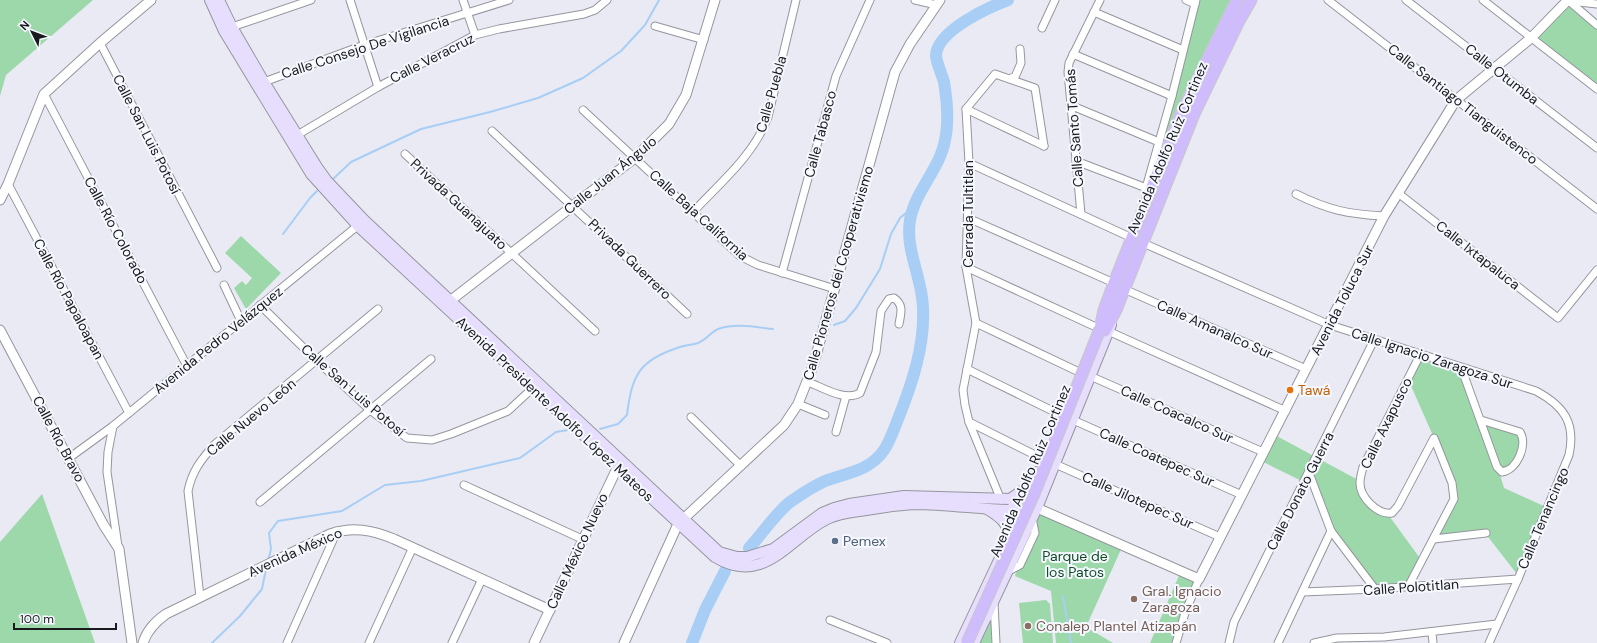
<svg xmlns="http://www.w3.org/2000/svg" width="1597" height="643" font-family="'DM Sans',sans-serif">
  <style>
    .green { fill: #9cd8aa }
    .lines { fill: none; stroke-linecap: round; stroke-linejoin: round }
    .stream { stroke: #a8cef5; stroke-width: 2 }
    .river { stroke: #a8cef5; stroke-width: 12 }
    .minor-casing { stroke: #95969e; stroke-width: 9 }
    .tertiary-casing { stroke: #95969e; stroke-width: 11 }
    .secondary-casing { stroke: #95969e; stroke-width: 12 }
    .primary-casing { stroke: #c8c8c9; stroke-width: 13 }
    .minor { stroke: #fff; stroke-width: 7 }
    .tertiary { stroke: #fff; stroke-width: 9 }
    .secondary { stroke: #e7defe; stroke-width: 10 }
    .primary { stroke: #cfbcfd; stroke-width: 11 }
    .primary-bridge-casing { stroke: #c8c8c9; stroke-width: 13; stroke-linecap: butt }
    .primary-bridge { stroke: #cfbcfd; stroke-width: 11 }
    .food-dot { fill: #e8710a; stroke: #f6f8ff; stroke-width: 1.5 }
    .service-dot { fill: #5c6f8a; stroke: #f6f8ff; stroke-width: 1.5 }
    .education-dot { fill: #8d6e63; stroke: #f6f8ff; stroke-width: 1.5 }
    .labels { text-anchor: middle; stroke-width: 4; stroke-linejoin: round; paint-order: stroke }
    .street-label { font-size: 14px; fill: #191a1d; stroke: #f6f8ff }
    .food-label { font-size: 14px; fill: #c56008; stroke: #f6f8ff; text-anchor: start }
    .service-label { font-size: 14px; fill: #4e5e75; stroke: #f6f8ff; text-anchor: start }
    .park-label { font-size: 14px; fill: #104b26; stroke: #f6f8ff }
    .education-label { font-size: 14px; fill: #785e54; stroke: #f6f8ff; text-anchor: start }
  </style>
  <rect width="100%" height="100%" fill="#e9eaf3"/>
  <g class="green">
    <polygon points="0,0 93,0 6,75 0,96"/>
    <polygon points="1196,0 1237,0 1151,190 1159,142"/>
    <polygon points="1569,1 1597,25 1597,89 1531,38"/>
    <polygon points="241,236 281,273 246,309 234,288 242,281 246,285 252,278 225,253"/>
    <polygon points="1420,355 1461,367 1481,420 1520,432 1523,444 1509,471 1498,468 1504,488 1548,508 1520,578 1485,533 1434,539 1454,499 1434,438 1408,379"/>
    <polygon points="1273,434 1360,481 1367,499 1387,513 1422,561 1408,587 1375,589 1331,531 1309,473 1304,482 1259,460"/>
    <polygon points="42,494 95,643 0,643 0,542"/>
    <polygon points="1037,508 1123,545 1086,627 1113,643 1056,643 1051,591 1015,576 1028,527"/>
    <polygon points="1181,571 1199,579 1176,643 1150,643"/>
    <polygon points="1046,600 1050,604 1053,643 1023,643 1019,603"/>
    <polygon points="994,602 996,643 974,643"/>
  </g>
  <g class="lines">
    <g class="stream">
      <polyline points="333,179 351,162 421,129 490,112 538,98 583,78 621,51 645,25 659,0"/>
      <polyline points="283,234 310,198 317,191"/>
      <polyline points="834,325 845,321 856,308 880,269 891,234 900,218 914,206"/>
      <path d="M600 429 618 424 627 415C632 375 639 360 680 347 686 345 692 345 698 343 706 340 711 332 718 329 736 323 755 327 773 329"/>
      <polyline points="268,561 271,549 269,533 278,521 342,511 385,485 421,481 520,458 556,432 568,430"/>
      <polyline points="1063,596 1071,643"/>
      <polyline points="212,643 240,616 262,589 266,569"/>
    </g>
    <g class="river">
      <path d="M749 548C763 533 774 515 790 502 800 495 814 486 825 481 846 473 870 471 884 450 890 441 894 429 898 419 912 384 925 346 923 307 922 277 905 250 910 220 915 191 940 169 945 140 949 122 947 100 944 82 942 74 937 65 936 56 936 31 989 7 1008 0"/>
      <polyline points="692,643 705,610 725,571"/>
    </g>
    <g class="minor-casing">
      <g id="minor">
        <polyline points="350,0 378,87"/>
        <polyline points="463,0 475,35"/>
        <polyline points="915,0 937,5"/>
        <polyline points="1186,0 1195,4"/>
        <polyline points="1328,0 1597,209"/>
        <polyline points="1406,0 1597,148"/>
        <polyline points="1483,0 1597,89"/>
        <polyline points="1569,1 1597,25"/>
        <polyline points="1569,1 1597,4"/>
        <polyline points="1094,12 1183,50"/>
        <polyline points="655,26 704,40"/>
        <polyline points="232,27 311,0"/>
        <polyline points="1042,28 1055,0"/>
        <polyline points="100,43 217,268"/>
        <polyline points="1073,54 1172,96"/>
        <polyline points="1011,78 1015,77 1021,63 1020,49"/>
        <polyline points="264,82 364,45 509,0"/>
        <polyline points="44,94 187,366"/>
        <polyline points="1070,105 1159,142"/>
        <polyline points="966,109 1044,146"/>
        <polyline points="583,110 740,256 758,265 835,289"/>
        <polyline points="492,131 687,314"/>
        <polyline points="294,137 378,87 475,35 499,29 584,14 595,10 607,0"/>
        <polyline points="405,154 595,331"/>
        <polyline points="1076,161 1149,189"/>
        <polyline points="969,163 1132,238"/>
        <polyline points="8,184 129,413"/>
        <polyline points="1146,188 1172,96 1196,0"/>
        <polyline points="1398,193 1558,318 1597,270"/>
        <path d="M1296 194C1328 210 1348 214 1384 216"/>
        <path d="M693 212C720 183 754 155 768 117L796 0"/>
        <polyline points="1081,214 1068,72 1069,63 1100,0"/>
        <polyline points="968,218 1114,283"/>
        <path d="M1143 243 1330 325 1536 391C1564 406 1576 423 1569 455L1518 579 1489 643"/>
        <polyline points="966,267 1096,327"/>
        <polyline points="782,273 836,76 870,0"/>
        <polyline points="224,285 241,321"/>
        <polyline points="1124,289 1306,369"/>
        <polyline points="260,305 317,361 370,410 407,438 432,440 451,434 508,411 535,386"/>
        <polyline points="976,323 1079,372"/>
        <polyline points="1108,331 1286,411"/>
        <path d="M1461 367 1497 467 1502 472C1517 470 1528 445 1520 432L1481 420"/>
        <polyline points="967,369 1061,415"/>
        <polyline points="1090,376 1263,452"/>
        <path d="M808 382C822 387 845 402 860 393L876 352 881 311 889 299 894 298C904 305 901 313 899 324"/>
        <polyline points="798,404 825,415"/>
        <polyline points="691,417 741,466"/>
        <polyline points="1073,420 1242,495"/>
        <polyline points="969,422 1043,459"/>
        <polyline points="113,426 108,452 107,472 118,546"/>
        <polyline points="836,432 846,396"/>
        <polyline points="69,458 113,426 361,223"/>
        <polyline points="1055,464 1220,537"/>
        <polyline points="1309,473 1331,531 1375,589"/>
        <polyline points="464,485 582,539"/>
        <polyline points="1001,500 969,422 965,405 963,390 976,323 966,267 969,163 966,109 995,74 1035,88 1044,146"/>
        <polyline points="260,502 431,359"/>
        <polyline points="1434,539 1486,533"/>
        <polyline points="1007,572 1020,565 1035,533 1032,518"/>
        <path d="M1408 587 1454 499 1452 483 1434 438 1398 506 1392 513C1377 515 1360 497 1360 483 1360 477 1362 472 1363 467L1420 355"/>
        <polyline points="1303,592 1375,589 1518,579"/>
        <path d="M200 597 188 491C192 471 201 460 214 445L378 309"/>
        <polyline points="994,603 996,643"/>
        <polyline points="830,620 887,643"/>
        <polyline points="1432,633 1433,643"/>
        <polyline points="287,643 337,531"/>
        <polyline points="369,643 413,547"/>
        <polyline points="452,643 482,579"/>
        <polyline points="1176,643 1185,613 1199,579"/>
        <polyline points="1229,643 1234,622 1374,340"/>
        <polyline points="1278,643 1331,531"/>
        <polyline points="1314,643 1337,638 1384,637 1497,624"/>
      </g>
    </g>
    <g class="tertiary-casing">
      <g id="tertiary">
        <polyline points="0,200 8,184 44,94 100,43 151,0"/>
        <polyline points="446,304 636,157 669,124 686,95 715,0"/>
        <polyline points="0,330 103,524 119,549 132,643"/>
        <polyline points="1037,508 1199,579 1384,216 1456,100 1531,38 1568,0"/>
        <path d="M143 643C147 630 155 622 166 614L330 534C353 526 372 530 394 539L550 610"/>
        <polyline points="534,643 620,462"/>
        <polyline points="624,643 678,524 784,425 798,404 813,366 895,72 910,44 940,0"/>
      </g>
    </g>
    <g class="secondary-casing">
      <g id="secondary">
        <path d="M210 0 224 31 311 174 358 226 715 557C764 587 789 538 827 519 839 513 853 512 866 510 882 507 898 505 914 504 946 504 978 509 1009 510 1020 504 1025 504 1037 508"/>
        <path d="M219 0 232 27 264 82 317 167 327 181 364 220 719 552 737 557H747L773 549 822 513 834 508 849 504 904 496 1010 499C1018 505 1025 512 1023 523"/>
        <polyline points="1010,499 1026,488 1037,472"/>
        <path d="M987 509C1000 517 1009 523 1009 539"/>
        <polyline points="987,617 990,597"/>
        <polyline points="960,643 1000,558"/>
        <polyline points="974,643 1037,508 1111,325"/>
      </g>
    </g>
    <g class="primary-casing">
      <g id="primary">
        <polyline points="1100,329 1104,310 1114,283 1183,109 1237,0"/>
        <polyline points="1105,331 1116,310 1194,114 1239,21 1251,0"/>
      </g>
    </g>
    <use href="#minor" class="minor"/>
    <use href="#tertiary" class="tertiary"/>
    <use href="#secondary" class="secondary"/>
    <use href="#primary" class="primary"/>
    <g class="primary-bridge-casing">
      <polyline id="primary-bridge" points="967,643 1034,494 1100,329"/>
    </g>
    <use href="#primary-bridge" class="primary-bridge"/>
  </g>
  <circle class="food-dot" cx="1290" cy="390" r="4"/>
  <circle class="service-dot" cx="835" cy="541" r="4"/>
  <g class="education-dot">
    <circle cx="1134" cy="599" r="4"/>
    <circle cx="1028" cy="626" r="4"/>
  </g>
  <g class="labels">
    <g class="street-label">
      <text transform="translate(365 47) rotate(-18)" y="5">Calle Consejo De Vigilancia</text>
      <text transform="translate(432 58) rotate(-27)" y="5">Calle Veracruz</text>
      <text transform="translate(1502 74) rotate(38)" y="5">Calle Otumba</text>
      <text transform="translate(771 94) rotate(-74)" y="5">Calle Puebla</text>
      <text transform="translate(1463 104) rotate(38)" y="5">Calle Santiago Tianguistenco</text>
      <text transform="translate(1074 128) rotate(-94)" y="5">Calle Santo Tomás</text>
      <text transform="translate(147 134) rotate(63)" y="5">Calle San Luis Potosí</text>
      <text transform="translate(820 134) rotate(-75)" y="5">Calle Tabasco</text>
      <text transform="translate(1167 148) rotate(-67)" y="5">Avenida Adolfo Ruiz Cortinez</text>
      <text transform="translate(610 175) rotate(-39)" y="5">Calle Juan Ángulo</text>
      <text transform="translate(459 204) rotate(43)" y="5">Privada Guanajuato</text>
      <text transform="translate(968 214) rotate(-90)" y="5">Cerrada Tultitlan</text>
      <text transform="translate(699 215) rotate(42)" y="5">Calle Baja California</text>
      <text transform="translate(116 230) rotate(62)" y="5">Calle Río Colorado</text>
      <text transform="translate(1478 255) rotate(38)" y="5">Calle Ixtapaluca</text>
      <text transform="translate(630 259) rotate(44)" y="5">Privada Guerrero</text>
      <text transform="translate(838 273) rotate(-74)" y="5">Calle Pioneros del Cooperativismo</text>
      <text transform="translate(69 299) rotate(62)" y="5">Calle Río Papaloapan</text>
      <text transform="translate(1342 300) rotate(-63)" y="5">Avenida Toluca Sur</text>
      <text transform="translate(1215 329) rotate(24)" y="5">Calle Amanalco Sur</text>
      <text transform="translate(218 340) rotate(-39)" y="5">Avenida Pedro Velázquez</text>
      <text transform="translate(1432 358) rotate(18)" y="5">Calle Ignacio Zaragoza Sur</text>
      <text transform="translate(353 390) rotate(41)" y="5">Calle San Luis Potosí</text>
      <text transform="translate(555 409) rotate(43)" y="5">Avenida Presidente Adolfo López Mateos</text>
      <text transform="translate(1177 414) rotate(24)" y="5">Calle Coacalco Sur</text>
      <text transform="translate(251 417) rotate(-40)" y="5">Calle Nuevo León</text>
      <text transform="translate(1386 423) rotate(-64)" y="5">Calle Axapusco</text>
      <text transform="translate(59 439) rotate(62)" y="5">Calle Río Bravo</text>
      <text transform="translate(1157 457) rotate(24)" y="5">Calle Coatepec Sur</text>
      <text transform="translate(1030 471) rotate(-67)" y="5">Avenida Adolfo Ruiz Cortinez</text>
      <text transform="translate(1300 491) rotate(-63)" y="5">Calle Donato Guerra</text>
      <text transform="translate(1138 500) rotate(24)" y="5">Calle Jilotepec Sur</text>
      <text transform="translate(1543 518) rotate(-67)" y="5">Calle Tenancingo</text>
      <text transform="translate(577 551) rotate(-65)" y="5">Calle México Nuevo</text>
      <text transform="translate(295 552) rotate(-24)" y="5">Avenida México</text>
      <text transform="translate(1411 587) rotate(-4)" y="5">Calle Polotitlan</text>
    </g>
    <g class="food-label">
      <text x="1298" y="395">Tawá</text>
    </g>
    <g class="service-label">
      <text x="843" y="546">Pemex</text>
    </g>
    <g class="park-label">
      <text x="1075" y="561">Parque de<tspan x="1075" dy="16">los Patos</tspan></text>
    </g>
    <g class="education-label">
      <text x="1142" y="596">Gral. Ignacio<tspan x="1142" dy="16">Zaragoza</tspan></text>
      <text x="1036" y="631">Conalep Plantel Atizapán</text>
    </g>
  </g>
  <g transform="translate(32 32) rotate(312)" stroke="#f6f8ff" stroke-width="3" paint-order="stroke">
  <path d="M0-3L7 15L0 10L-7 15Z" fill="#191a1d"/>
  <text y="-6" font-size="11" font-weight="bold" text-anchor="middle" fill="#191a1d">N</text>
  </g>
  <path d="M14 623v6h102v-6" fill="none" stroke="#191a1d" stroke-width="2"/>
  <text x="20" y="623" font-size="12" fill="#191a1d" stroke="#f6f8ff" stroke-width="3" paint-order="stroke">100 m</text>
</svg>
